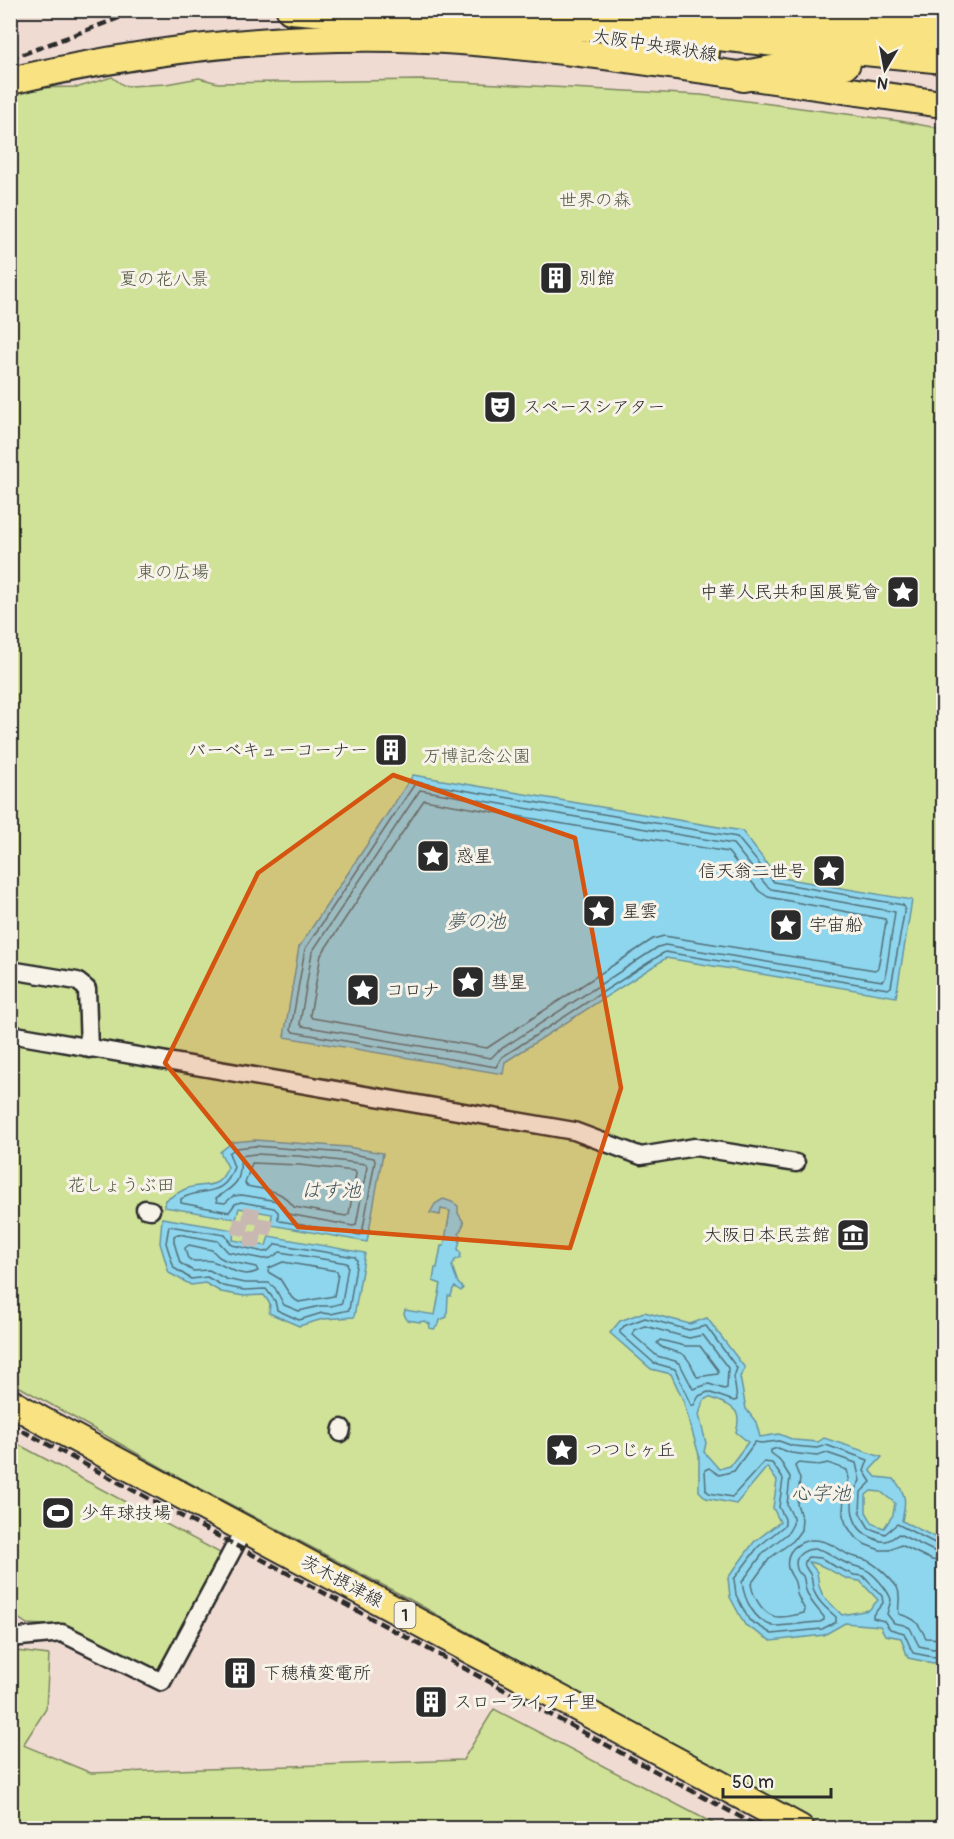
<svg xmlns="http://www.w3.org/2000/svg" width="954" height="1839" font-family="Pangolin,'Klee One',sans-serif">
  <style>
    .green { fill: #cfe297; stroke: #7d8661; stroke-width: 1.5 }
    .water { fill: #8dd6ee; stroke: #6692a0; stroke-width: 1.5; fill-rule: evenodd }
    .lines { fill: none; stroke-linecap: round; stroke-linejoin: round }
    .shore { stroke: #526f79; stroke-width: 1.5 }
    .street-tunnel { stroke: #c9b8b1; stroke-width: 16; stroke-dasharray: 16 8; stroke-linecap: butt }
    .street-casing { stroke: #2b2b2b; stroke-width: 21 }
    .primary-casing { stroke: #2b2b2b; stroke-width: 30 }
    .highway-casing { stroke: #2b2b2b; stroke-width: 34 }
    .street { stroke: #f7f3e8; stroke-width: 16 }
    .primary { stroke: #f8e281; stroke-width: 26 }
    .highway { stroke: #f8e281; stroke-width: 30 }
    .rail { stroke: #2b2b2b; stroke-width: 4.5; stroke-dasharray: 9 4.5; stroke-linecap: butt }
    .marked { fill: #d5540f; fill-opacity: 0.2; stroke: #d5540f; stroke-width: 4.5; stroke-linejoin: round }
    .labels { text-anchor: middle; stroke-width: 6; stroke-linejoin: round; paint-order: stroke }
    .shield { fill: #f7f3e8; stroke: #686764; stroke-width: 1.5 }
    .shield-label { font-size: 16px; font-weight: bold; fill: #2b2b2b }
    .street-label { font-size: 18px; fill: #2b2b2b; stroke: #f7f3e8 }
    .park-label { font-size: 18px; fill: #545946; stroke: #f7f3e8 }
    .poi-label { font-size: 18px; fill: #2b2b2b; stroke: #f7f3e8; text-anchor: start }
    .water-label { font-size: 20px; font-style: italic; fill: #44565c; stroke: #f7f3e8 }
  </style>
  <rect width="100%" height="100%" fill="#f0dbd2"/>
  <filter id="ink" filterUnits="userSpaceOnUse"><feTurbulence type="fractalNoise" baseFrequency=".0167" numOctaves="2"/><feDisplacementMap in="SourceGraphic" scale="12" xChannelSelector="R" yChannelSelector="G"/><feConvolveMatrix kernelMatrix="1 2 1 2 8 2 1 2 1" color-interpolation-filters="sRGB"/></filter>
  <g filter="url(#ink)">
    <g class="green">
      <polygon points="112,77 123,85 129,86 166,84 199,78 218,83 423,80 701,95 900,121 943,129 943,1828 825,1828 674,1747 409,1599 175,1475 11,1382 11,94 28,88 79,87"/>
      <polygon points="10,1440 222,1554 157,1672 64,1626 27,1624 11,1613"/>
      <polygon points="16,1651 49,1655 46,1709 23,1745 91,1773 463,1760 494,1709 722,1828 11,1828 10,1655"/>
    </g>
    <g class="water">
      <polygon points="413,775 742,831 777,877 912,900 896,997 666,958 505,1062 503,1074 284,1037 299,947"/>
      <path d="M255 1140 347 1147 383 1153 367 1242 271 1225 272 1214 239 1208 236 1219 164 1207 166 1200C173 1196 180 1191 188 1188 207 1182 217 1192 228 1167L220 1152 233 1142Z"/>
      <polygon points="443,1199 452,1202 458,1206 458,1213 464,1223 459,1234 461,1235 458,1249 461,1254 460,1258 455,1260 452,1266 458,1283 463,1288 461,1291 455,1287 453,1289 451,1296 448,1296 447,1317 440,1320 439,1324 434,1329 429,1328 430,1324 424,1321 420,1322 407,1320 404,1314 405,1310 435,1315 441,1284 433,1281 435,1268 437,1268 441,1246 444,1246 450,1211 441,1209 440,1215 430,1213 435,1204"/>
      <polygon points="162,1218 234,1230 233,1240 266,1246 269,1236 365,1253 354,1317 323,1319 299,1326 269,1313 270,1304 264,1295 244,1296 221,1292 205,1283 191,1285 169,1273 160,1243"/>
      <path d="M644 1312 690 1324 707 1318 745 1368 740 1377 746 1409 756 1422 760 1437 779 1434 794 1440 818 1442 824 1438 882 1457 870 1470 876 1477 894 1479C907 1495 906 1501 902 1521L943 1541V1661L933 1663 908 1658 901 1638 885 1635 880 1626 845 1623 824 1635 771 1641 745 1625 730 1597 728 1578 754 1542 780 1522 773 1508 777 1481 767 1467 736 1504 706 1498 699 1491V1455L683 1400 671 1374 651 1369 610 1333 620 1321ZM709 1397C728 1405 744 1407 736 1432L748 1442 730 1466 719 1469 704 1452 706 1443 699 1415 703 1401ZM871 1491 881 1492 895 1503 893 1515 884 1528 873 1524 866 1512V1495ZM809 1562C827 1564 841 1581 860 1581L878 1600 869 1610 842 1615 823 1596 819 1586 817 1572Z"/>
    </g>
    <g class="lines">
      <g class="shore">
        <polygon points="416,782 737,837 774,882 903,905 905,908 891,987 888,989 665,952 502,1057 496,1067 293,1032 291,1029 305,949"/>
        <polygon points="420,790 733,844 766,885 771,889 895,912 885,979 882,981 665,945 658,947 498,1051 491,1058 302,1026 300,1023 312,952"/>
        <polygon points="424,800 728,852 759,891 768,897 885,919 886,922 878,968 875,970 664,936 653,939 487,1048 312,1018 310,1015 321,955"/>
        <path d="M255 1146 346 1153 374 1158 375 1161 362 1234 360 1235 280 1221 278 1219V1212L274 1208 241 1202 235 1204 229 1212 181 1203V1199C203 1186 223 1200 234 1167L229 1153 236 1148Z"/>
        <path d="M255 1154 299 1156 366 1164 367 1167 356 1225 353 1226 288 1214 283 1206 277 1201 242 1195 233 1196 225 1203 217 1202 216 1198C237 1185 242 1181 240 1156Z"/>
        <path d="M252 1163 299 1165 355 1171 356 1174 349 1214 346 1216 294 1207C279 1188 269 1191 247 1186L245 1183Z"/>
        <polygon points="169,1226 225,1235 232,1245 264,1252 269,1251 276,1244 355,1257 357,1260 349,1310 331,1314 322,1313 299,1320 277,1310 275,1301 266,1289 244,1290 223,1286 207,1277 191,1279 174,1268 166,1243"/>
        <polygon points="178,1234 218,1241 228,1252 263,1259 271,1258 280,1252 347,1263 348,1266 342,1303 331,1306 320,1306 299,1311 284,1305 275,1288 269,1283 244,1283 226,1279 209,1270 193,1271 180,1263 174,1242 174,1236"/>
        <path d="M189 1245 212 1250 219 1257 227 1261 256 1267 258 1271C241 1280 228 1266 212 1261 204 1259 193 1264 188 1258 187 1257 185 1249 185 1248Z"/>
        <polygon points="283,1262 337,1271 338,1274 334,1296 299,1302 292,1298 280,1279 268,1272 269,1268"/>
        <polygon points="645,1318 689,1330 706,1326 737,1368 734,1377 737,1400 734,1401 708,1392 699,1396 694,1405 691,1405 675,1369 654,1363 620,1333 620,1331 624,1326"/>
        <polygon points="645,1326 689,1338 703,1335 728,1368 727,1388 724,1389 709,1384 693,1389 680,1364 675,1361 657,1356 633,1335 634,1330"/>
        <path d="M660 1340 685 1346H700L718 1370V1374L697 1377C693 1369 691 1361 684 1355 675 1349 664 1352 657 1343Z"/>
        <path d="M944 1545H939L897 1524 885 1534 869 1528 860 1513 861 1492 871 1482 864 1471 868 1460 826 1445 817 1448 793 1446 779 1441 761 1443 755 1442 734 1471 719 1475 709 1468 705 1470 706 1490 709 1493 732 1497 764 1462 772 1463 783 1479 779 1507 785 1519V1525L758 1547 734 1579 736 1595 749 1620 772 1634 822 1629 836 1622V1617C827 1609 816 1600 813 1588 812 1583 812 1578 810 1574 806 1567 801 1565 808 1557L821 1558 836 1567 854 1575 863 1576 882 1596 883 1603 873 1615V1618L884 1621 890 1629 904 1633 913 1653 933 1657 944 1655"/>
        <path d="M944 1553 936 1552 899 1534C895 1536 891 1540 886 1541 881 1542 877 1540 873 1538 849 1529 847 1498 860 1481L856 1463 827 1453 817 1456 791 1453 778 1448 771 1450V1453L779 1459 790 1477 787 1505 793 1517V1524L788 1533 764 1552 742 1582C744 1599 754 1621 773 1626 777 1627 812 1622 820 1622L824 1620V1617C817 1608 809 1601 806 1590 804 1585 805 1580 803 1576 799 1571 799 1575 797 1569 792 1553 809 1547 821 1550 829 1552 835 1558 842 1561 849 1565 856 1566 864 1569 873 1572 889 1591 891 1600L887 1614 894 1623 904 1625 910 1628 919 1646 933 1649 944 1648"/>
        <path d="M944 1562 932 1560 901 1545 889 1550H880L864 1544 854 1536 846 1524 843 1515 844 1491 849 1479 847 1470 828 1463 819 1465 798 1463 795 1466 800 1479 797 1504 802 1519 801 1530 793 1541 770 1558 751 1584C753 1597 764 1617 779 1617 787 1617 796 1615 804 1613L805 1610C802 1605 799 1599 797 1594 796 1589 796 1584 794 1580 792 1576 789 1573 788 1568 784 1546 807 1536 825 1542 833 1544 841 1551 849 1555 856 1558 864 1558 870 1562 879 1567 891 1579 897 1587 902 1597 897 1605 899 1614 917 1619 918 1623 926 1638L944 1639"/>
      </g>
      <polygon class="street-tunnel" points="243,1214 266,1218 262,1241 239,1237"/>
      <g class="street-casing">
        <g id="street">
          <polyline points="10,970 77,981 87,989 89,1049"/>
          <polyline points="10,1034 574,1131 641,1156 695,1147 796,1163"/>
          <polyline points="145,1209 151,1210"/>
          <polyline points="341,1433 342,1428"/>
          <polyline points="10,1638 62,1633 162,1682 244,1529"/>
        </g>
      </g>
      <g class="primary-casing">
        <g id="primary">
          <polyline points="290,10 395,19 525,27"/>
          <polyline points="614,39 706,53"/>
          <path d="M10 81C146 49 288 33 427 39 524 44 622 58 718 72 793 83 868 93 942 104"/>
          <polyline points="10,1402 43,1421 703,1775 800,1828"/>
        </g>
      </g>
      <g class="highway-casing">
        <g id="highway">
          <polyline points="695,10 944,31"/>
          <polyline points="506,25 594,25 668,30 944,58"/>
          <polyline points="743,76 815,64 845,63"/>
        </g>
      </g>
      <use href="#street" class="street"/>
      <use href="#primary" class="primary"/>
      <use href="#highway" class="highway"/>
      <g class="rail">
        <polyline points="10,59 140,10"/>
        <polyline points="10,1424 761,1828"/>
      </g>
    </g>
  </g>
  <path class="marked" d="M393 775 575 838 621 1088 570 1248 298 1227 165 1063 258 873Z"/>
  <defs>
    <g id="building-square" transform="scale(1.725)"><rect x="-9" y="-9" width="18" height="18" rx="4" fill="#2b2b2b" stroke="#f7f3e8"/><path d="M-4-6H4V6H1V3H-1V6H-4ZM-2.5-4.3h1.7v1.8h-1.7ZM.8-4.3h1.7v1.8H.8ZM-2.5-1h1.7V.8h-1.7ZM.8-1h1.7V.8H.8Z" fill="#fff"/></g>
    <g id="theatre-square" transform="scale(1.725)"><rect x="-9" y="-9" width="18" height="18" rx="4" fill="#2b2b2b" stroke="#f7f3e8"/><path d="M-5-5.5Q0-4 5-5.5V0Q5 5 0 6Q-5 5-5 0ZM-3.3-2.5H-1v1.5H-3.3ZM1-2.5H3.3v1.5H1ZM-2.8 1Q0 5.5 2.8 1Z" fill="#fff"/></g>
    <g id="sight-square" transform="scale(1.725)"><rect x="-9" y="-9" width="18" height="18" rx="4" fill="#2b2b2b" stroke="#f7f3e8"/><path d="M0-6L1.8-2.2L6-1.7L2.9 1.2L3.7 5.4L0 3.3L-3.7 5.4L-2.9 1.2L-6-1.7L-1.8-2.2Z" fill="#fff"/></g>
    <g id="museum-square" transform="scale(1.725)"><rect x="-9" y="-9" width="18" height="18" rx="4" fill="#2b2b2b" stroke="#f7f3e8"/><path d="M0-6L6-3V-2H-6V-3ZM-5-1h2V3h-2ZM-1-1h2V3h-2ZM3-1h2V3H3ZM-6 4H6V6H-6Z" fill="#fff"/></g>
    <g id="stadium-square" transform="scale(1.725)"><rect x="-9" y="-9" width="18" height="18" rx="4" fill="#2b2b2b" stroke="#f7f3e8"/><path d="M0-5a6.5 5 0 1 0 0 10a6.5 5 0 1 0 0-10ZM-3.5-1.8h7v3.6h-7Z" fill="#fff"/></g>
  </defs>
  <g fill-rule="evenodd">
    <use href="#building-square" x="556" y="278"/>
    <use href="#theatre-square" x="500" y="407"/>
    <use href="#sight-square" x="903" y="592"/>
    <use href="#building-square" x="391" y="750"/>
    <use href="#sight-square" x="433" y="856"/>
    <use href="#sight-square" x="829" y="871"/>
    <use href="#sight-square" x="599" y="911"/>
    <use href="#sight-square" x="786" y="925"/>
    <use href="#sight-square" x="468" y="982"/>
    <use href="#sight-square" x="363" y="990"/>
    <use href="#museum-square" x="853" y="1235"/>
    <use href="#sight-square" x="562" y="1450"/>
    <use href="#stadium-square" x="58" y="1513"/>
    <use href="#building-square" x="240" y="1673"/>
    <use href="#building-square" x="431" y="1702"/>
  </g>
  <g class="labels">
    <rect class="shield" x="394.5" y="1602" width="21" height="26" rx="4.5"/>
    <g class="shield-label">
      <text x="405" y="1621">1</text>
    </g>
    <g class="street-label">
      <text transform="translate(655 45) rotate(9)" y="6">大阪中央環状線</text>
      <text transform="translate(342 1581) rotate(28)" y="6">茨木摂津線</text>
    </g>
    <g class="park-label">
      <text x="595" y="206">世界の森</text>
      <text x="164" y="285">夏の花八景</text>
      <text x="173" y="578">東の広場</text>
      <text x="477" y="762">万博記念公園</text>
      <text x="121" y="1191">花しょうぶ田</text>
    </g>
    <g class="poi-label">
      <text x="579" y="284">別館</text>
      <text x="523" y="413">スペースシアター</text>
      <text x="880" y="598" text-anchor="end">中華人民共和国展覧會</text>
      <text x="368" y="756" text-anchor="end">バーベキューコーナー</text>
      <text x="456" y="862">惑星</text>
      <text x="806" y="877" text-anchor="end">信天翁二世号</text>
      <text x="622" y="917">星雲</text>
      <text x="809" y="931">宇宙船</text>
      <text x="491" y="988">彗星</text>
      <text x="386" y="996">コロナ</text>
      <text x="830" y="1241" text-anchor="end">大阪日本民芸館</text>
      <text x="585" y="1456">つつじヶ丘</text>
      <text x="81" y="1519">少年球技場</text>
      <text x="263" y="1679">下穂積変電所</text>
      <text x="454" y="1708">スローライフ千里</text>
    </g>
    <g class="water-label">
      <text x="476" y="928">夢の池</text>
      <text x="331" y="1197">はす池</text>
      <text x="821" y="1500">心字池</text>
    </g>
  </g>
  <rect width="954" height="1839" fill="none" stroke="#f7f3e8" stroke-width="36"/>
  <rect x="18" y="18" width="918" height="1803" fill="none" stroke="#2b2b2b" stroke-width="2" filter="url(#ink)"/>
  <g transform="translate(885 69) rotate(190)" stroke="#f7f3e8" stroke-width="4.5" paint-order="stroke">
  <path d="M0-4.5L10 22L0 15L-10 22Z" fill="#2b2b2b"/>
  <text y="-9" font-size="16" font-weight="bold" text-anchor="middle" fill="#2b2b2b">N</text>
  </g>
  <path d="M723 1788v9h108v-9" fill="none" stroke="#2b2b2b" stroke-width="3"/>
  <text x="732" y="1788" font-size="18" fill="#2b2b2b" stroke="#f7f3e8" stroke-width="4.5" paint-order="stroke">50 m</text>
</svg>
